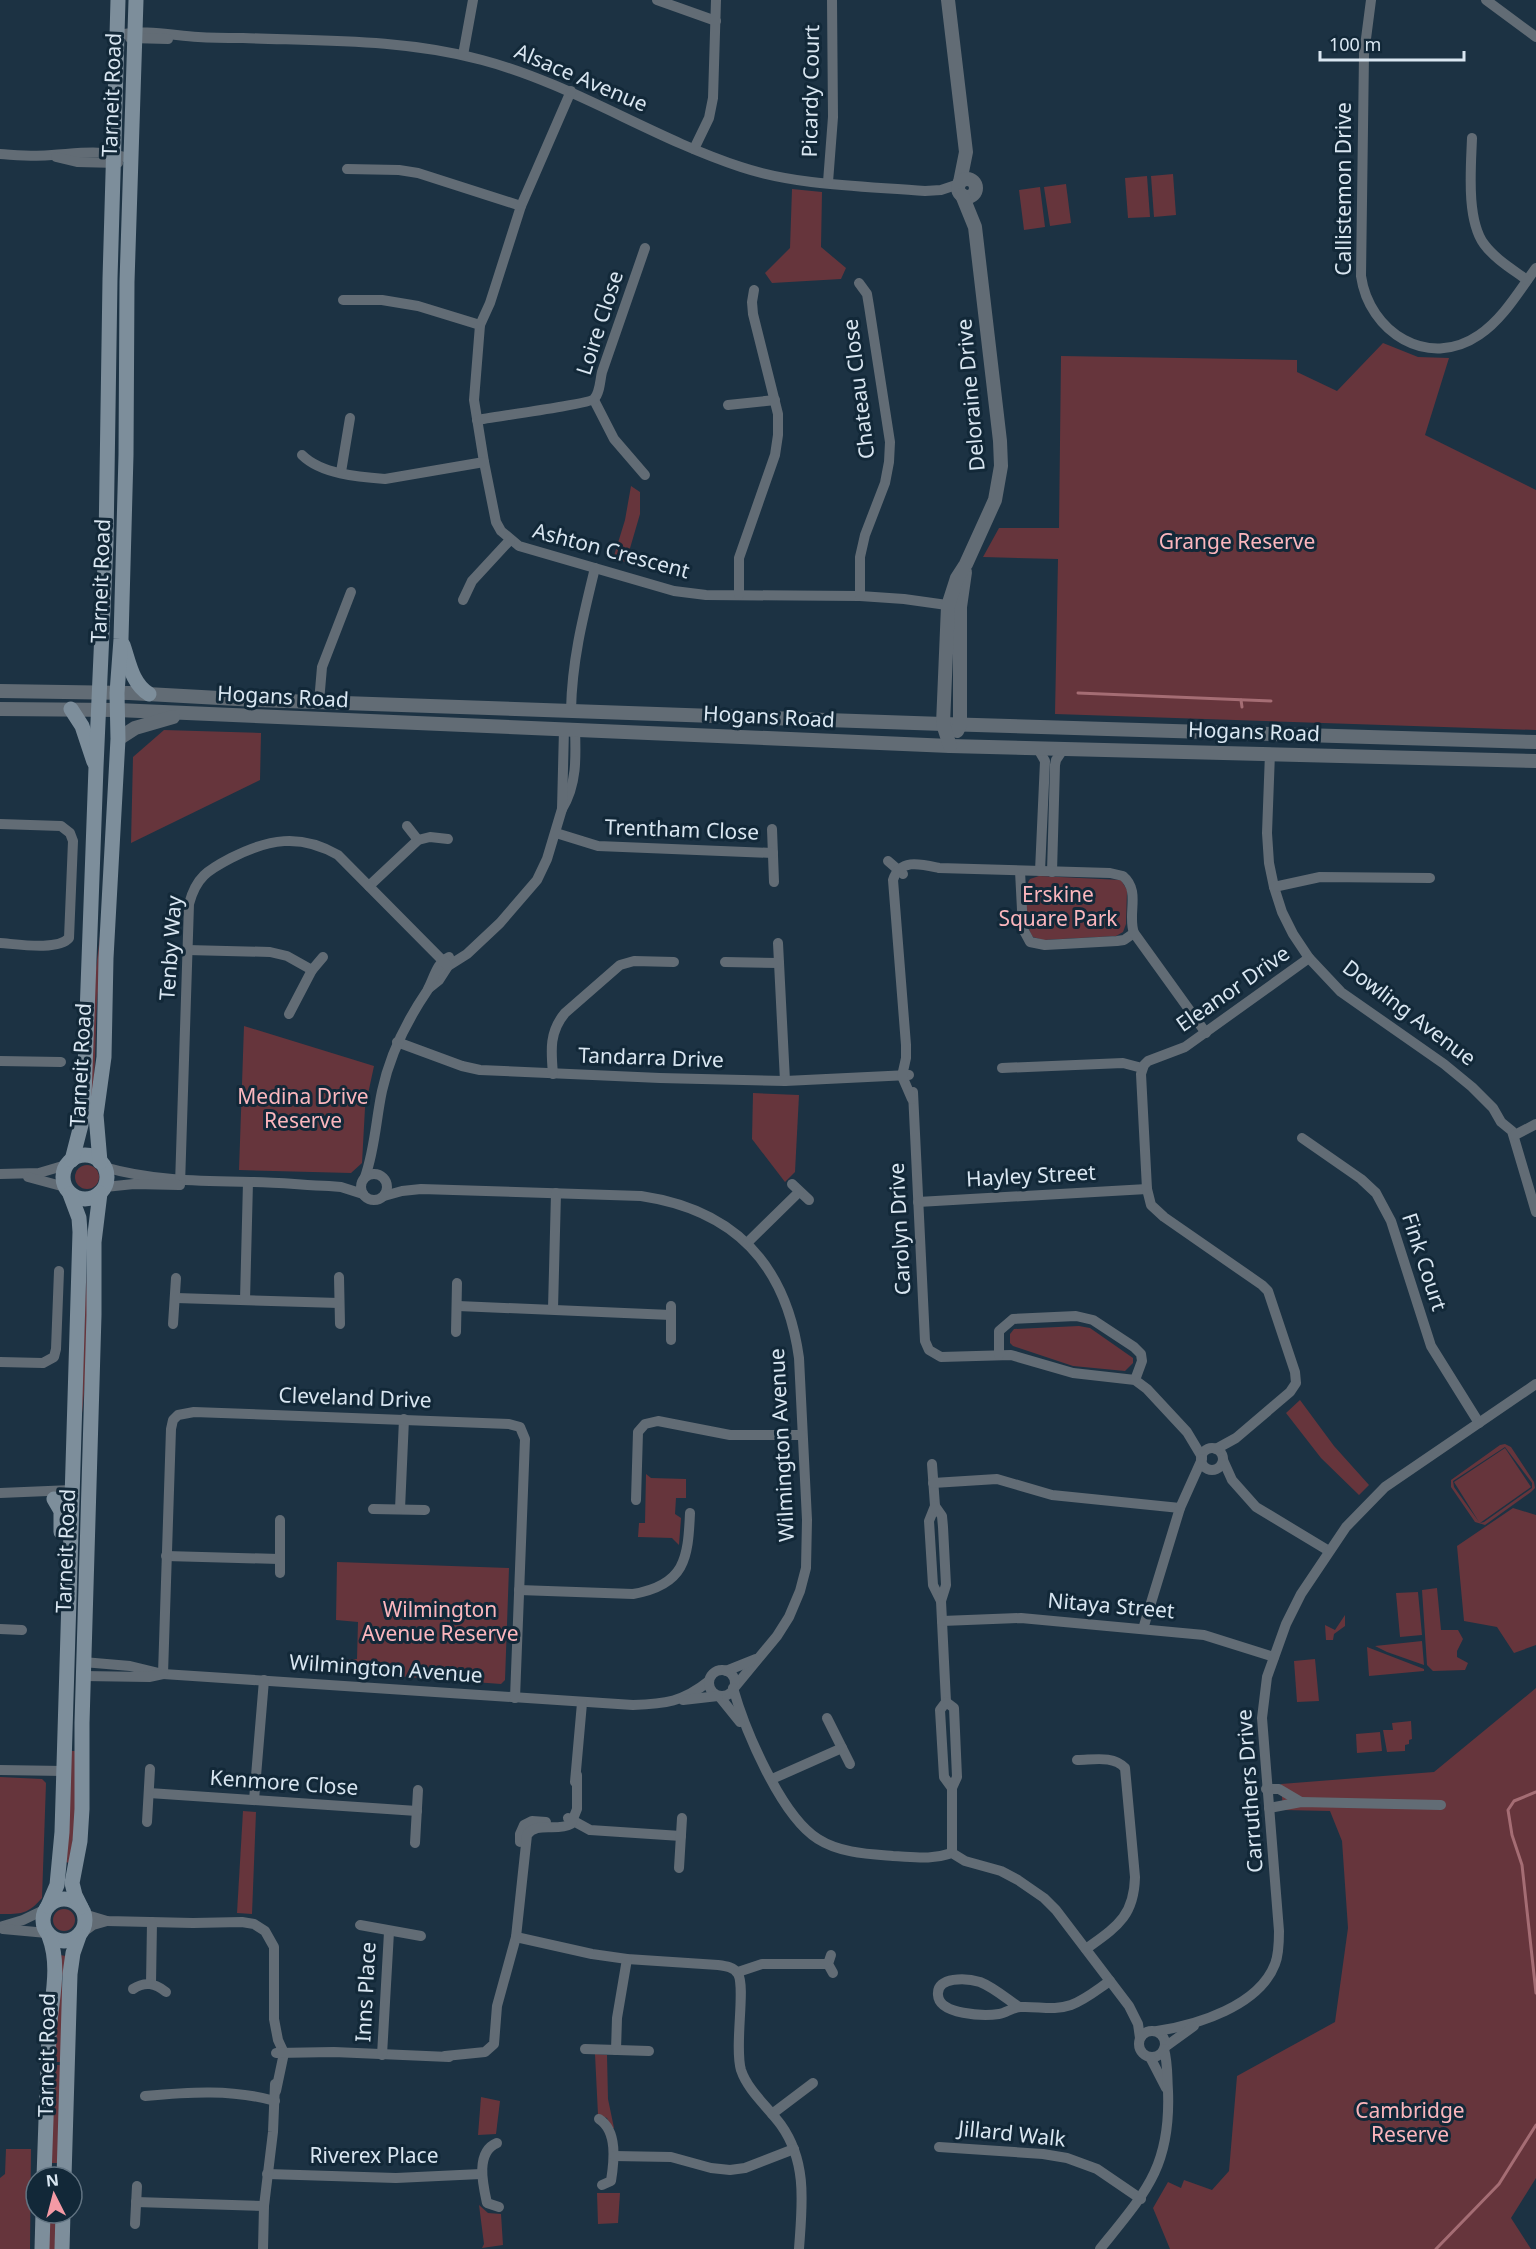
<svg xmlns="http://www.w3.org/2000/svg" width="1536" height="2249" font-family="'Noto Sans',sans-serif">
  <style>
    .green { fill: #66353c; fill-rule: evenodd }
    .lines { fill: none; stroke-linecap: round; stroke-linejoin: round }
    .stream { stroke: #a56d74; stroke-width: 3 }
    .minor { stroke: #626c75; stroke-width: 10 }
    .tertiary { stroke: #626c75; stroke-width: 14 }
    .secondary { stroke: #7d8e9b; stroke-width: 15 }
    .labels { text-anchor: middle; stroke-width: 6; stroke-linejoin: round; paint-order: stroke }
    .street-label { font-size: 21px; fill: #d9e6f1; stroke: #122838 }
    .park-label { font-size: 21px; fill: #fbb6bd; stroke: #122838 }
  </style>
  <rect width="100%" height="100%" fill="#1c3243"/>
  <g class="green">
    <polygon points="1173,174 1176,215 1154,217 1151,176"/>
    <polygon points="1147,176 1150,217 1128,218 1125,178"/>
    <polygon points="1066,184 1071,223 1050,226 1044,187"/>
    <polygon points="1040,187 1045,227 1024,230 1019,190"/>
    <polygon points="792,189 822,192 821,247 846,268 841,279 772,283 765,273 790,248"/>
    <polygon points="1383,343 1418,357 1449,358 1425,435 1536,490 1536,730 1055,714 1058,559 983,557 999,528 1059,528 1061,356 1297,360 1297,372 1337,391"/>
    <polygon points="631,486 640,492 640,514 626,562 613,559 625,520"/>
    <polygon points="164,730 261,733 260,780 131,843 133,757"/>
    <path d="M1039 876 1121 880 1127 890 1126 924 1123 932 1116 936 1043 940 1033 937C1025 928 1022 888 1030 879Z"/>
    <path d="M102 920C105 948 99 974 97 1003 95 1035 96 1068 92 1100H89L93 992Z"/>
    <polygon points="244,1026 374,1066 365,1108 362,1163 351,1173 239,1170"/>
    <polygon points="753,1093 799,1095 795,1172 785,1182 752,1139"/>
    <circle cx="87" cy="1177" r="12"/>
    <path d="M86 1275C89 1324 87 1373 81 1422Z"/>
    <polygon points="1079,1326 1090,1328 1133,1358 1133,1363 1125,1371 1073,1366 1013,1346 1010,1343 1010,1334 1014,1329"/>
    <polygon points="1300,1400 1334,1446 1369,1485 1359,1495 1321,1458 1286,1413"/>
    <path d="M1505 1444 1511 1447 1534 1482 1535 1488 1531 1492 1485 1525 1475 1522 1451 1487V1480L1500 1445ZM1505 1447 1532 1483V1488L1484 1522 1480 1523 1531 1487 1505 1448 1454 1482 1479 1522 1454 1487 1453 1481Z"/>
    <polygon points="646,1474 651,1478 686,1479 686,1498 676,1498 675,1514 681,1518 679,1545 672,1538 638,1537 639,1523 645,1523"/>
    <polygon points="1513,1508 1536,1515 1536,1645 1514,1653 1497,1627 1464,1621 1457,1546"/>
    <polygon points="337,1562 509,1568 505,1680 501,1684 339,1672 339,1659 357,1659 358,1622 336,1620"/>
    <polygon points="1437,1588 1441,1630 1458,1630 1463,1639 1457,1651 1457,1657 1468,1663 1465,1670 1433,1671 1427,1665 1422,1590"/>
    <polygon points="1418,1592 1422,1635 1400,1637 1396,1593"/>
    <polygon points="1345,1615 1345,1626 1334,1634 1333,1640 1326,1640 1325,1625 1335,1630"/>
    <polygon points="1422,1641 1424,1665 1387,1652 1375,1646"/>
    <polygon points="1367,1647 1424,1669 1424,1671 1369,1676"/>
    <polygon points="1315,1659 1319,1701 1297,1702 1294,1661"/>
    <polygon points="1536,1688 1536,2178 1511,2218 1531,2249 1170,2249 1153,2208 1168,2182 1181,2188 1184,2180 1212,2190 1229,2171 1237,2076 1335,2022 1348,1928 1342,1841 1330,1811 1283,1810 1281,1784 1434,1772"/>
    <polygon points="1411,1721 1412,1739 1409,1740 1409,1744 1405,1745 1405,1751 1387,1752 1383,1730 1393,1730 1392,1723"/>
    <polygon points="1380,1732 1382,1751 1357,1753 1356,1734"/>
    <polygon points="69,1751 78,1751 77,1815 69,1863 66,1862"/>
    <path d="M0 1777 42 1779 46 1783 42 1898C28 1914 22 1914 0 1914Z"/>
    <polygon points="243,1811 256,1812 252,1914 237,1913"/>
    <circle cx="64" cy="1920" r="11"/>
    <polygon points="60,1955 66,1956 62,1978 62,2062 54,2062"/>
    <polygon points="595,2054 607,2055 608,2099 614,2128 611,2128 607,2118 598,2115"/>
    <polygon points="54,2065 62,2065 59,2163 50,2163"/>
    <polygon points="481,2097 500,2101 496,2134 478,2135"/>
    <polygon points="6,2149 31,2149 30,2249 0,2249 0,2178 5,2174"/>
    <polygon points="597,2193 620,2193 618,2223 598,2224"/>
    <polygon points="479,2205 488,2213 501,2214 503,2245 482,2248 484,2244"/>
    <polygon points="48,2213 57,2213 56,2249 47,2249"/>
  </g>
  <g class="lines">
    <g class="stream">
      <polyline points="1078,693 1271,701"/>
      <polyline points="1241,700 1242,707"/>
      <polyline points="1536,1792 1514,1801 1508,1810 1512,1835 1522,1865 1536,1993"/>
      <polyline points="1436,2249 1499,2184 1536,2125"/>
    </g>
    <g class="minor">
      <polyline points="657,0 716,21"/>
      <path d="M1371 0 1364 54 1361 276C1369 332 1428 370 1479 335 1503 319 1519 291 1536 268"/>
      <polyline points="1486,0 1536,37"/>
      <path d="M117 35C145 29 170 35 198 37 213 38 228 38 243 38 323 41 404 39 482 60 573 84 652 138 741 167 798 186 866 186 925 191L941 190 959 184"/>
      <polyline points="130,38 168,39"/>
      <polyline points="463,55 473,0"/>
      <polyline points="571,91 521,206 490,303 480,325 474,400 484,462 496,522 501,531 519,546 674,591 706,595 860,596 904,599 954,606"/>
      <path d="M1472 138C1471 167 1466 219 1484 244 1495 259 1512 269 1527 280"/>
      <polyline points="694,149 709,118 713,98 716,0"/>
      <path d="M0 154C17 155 35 157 52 155 82 153 102 149 131 159"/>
      <polyline points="56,157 77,162 118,163"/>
      <polyline points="347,169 399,170 418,173 521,206"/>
      <polyline points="828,182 833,117 832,0"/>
      <polyline points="859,283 867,294 869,306 890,442 889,462 885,483 865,535 860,557 860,596"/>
      <polyline points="343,300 382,300 418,306 480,325"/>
      <polyline points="594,400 614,439 645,475"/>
      <polyline points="728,405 775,400"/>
      <path d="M477 420C492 417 589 404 594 399 600 393 600 380 602 372L645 248"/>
      <path d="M302 455C321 474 358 477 385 479L484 462"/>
      <polyline points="341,472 350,418"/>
      <polyline points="739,595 739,558 775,455 778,435 778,414 753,314 752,302 754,290"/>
      <polyline points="463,600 472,581 510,540"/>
      <polyline points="319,702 322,667 351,592"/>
      <path d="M571 710C572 660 583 617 595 568"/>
      <polyline points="1037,747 1045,761 1040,871"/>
      <polyline points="1270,753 1267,833 1269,863 1274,887 1282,912 1293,934 1309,958 1341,992 1444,1064 1472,1087 1493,1108 1501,1122 1512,1131 1536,1212"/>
      <path d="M562 809C577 785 576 757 575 729"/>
      <path d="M0 824 61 826 70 833 73 841 69 938C58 951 16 944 0 943"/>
      <polyline points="407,826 418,840"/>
      <polyline points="772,829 774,882"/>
      <polyline points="556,833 598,846 773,853"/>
      <polyline points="888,861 903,874"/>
      <polyline points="1020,871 1023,929 1030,942 1045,945 1117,941 1124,940 1134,933"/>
      <polyline points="1052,872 1055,765 1056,760 1064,748"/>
      <polyline points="369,886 418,840 430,837 448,839"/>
      <polyline points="1274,887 1320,877 1430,878"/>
      <polyline points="778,943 785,1081"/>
      <polyline points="187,950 270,952 287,956 312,970"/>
      <polyline points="725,962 779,963"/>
      <polyline points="429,988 439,980 448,966 467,954 500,923 537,880 547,859 562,809 564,729"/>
      <polyline points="289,1014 312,970 323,957"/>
      <polyline points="397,1042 462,1066 480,1070 660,1078 785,1081 909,1075"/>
      <polyline points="0,1061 61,1062"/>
      <polyline points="1002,1068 1123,1063 1142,1068"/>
      <path d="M553 1074C551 1051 549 1032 565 1013L620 965 634 961 674 962"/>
      <polyline points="913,1092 925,1341 929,1350 941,1357 1011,1355 1073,1373 1135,1380 1147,1389 1187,1432 1202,1457"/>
      <path d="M912 1099 902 1076 906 1058V1045L893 880C900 858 921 864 939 868L1110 873 1123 876C1141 891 1127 914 1134 933L1206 1033"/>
      <polyline points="1515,1135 1536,1124"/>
      <polyline points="1302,1138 1361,1179 1376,1193 1391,1221 1431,1346 1479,1423"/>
      <path d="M104 1167C152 1181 202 1181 251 1182 277 1182 303 1185 329 1186L341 1187 363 1194"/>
      <circle cx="374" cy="1187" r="13"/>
      <polyline points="0,1174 39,1173 66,1165"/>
      <polyline points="28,1177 65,1187"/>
      <path d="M365 1177C375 1149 376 1119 382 1091 390 1054 406 1022 427 991 434 979 436 963 449 957"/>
      <polyline points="792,1184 809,1200"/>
      <path d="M180 1185 189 904C196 877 208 870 231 858 268 839 300 833 338 855L448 966"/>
      <polyline points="105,1187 134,1184 179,1185"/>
      <path d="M384 1196 402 1191 421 1189 641 1196C735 1210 786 1264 799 1358L807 1520 806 1568 800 1591 789 1617 777 1636 734 1688"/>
      <polyline points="918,1202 1147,1189"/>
      <polyline points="747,1243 799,1192"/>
      <polyline points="339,1277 340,1324"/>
      <polyline points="176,1298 339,1303"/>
      <polyline points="245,1300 248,1182"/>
      <polyline points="458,1306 671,1315"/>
      <polyline points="671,1306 671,1340"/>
      <polyline points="553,1309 556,1193"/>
      <polyline points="173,1324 176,1278"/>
      <polyline points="456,1332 457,1283"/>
      <polyline points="999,1355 999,1331 1013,1319 1076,1316 1093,1320 1134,1347 1141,1354 1142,1361 1135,1380"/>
      <polyline points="0,1362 43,1363 54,1357 56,1349 59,1271"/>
      <circle cx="1212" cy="1459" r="11"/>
      <polyline points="1216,1449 1236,1438 1290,1392 1296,1383 1295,1372 1268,1291 1262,1285 1164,1217 1151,1205 1147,1189 1141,1074 1144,1065 1148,1061 1185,1047 1309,958"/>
      <polyline points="1223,1460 1232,1480 1256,1507 1329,1551"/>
      <polyline points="932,1464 935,1506 929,1521 933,1585 941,1601"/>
      <polyline points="933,1483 997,1479 1052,1495 1180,1508"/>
      <polyline points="0,1493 72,1490"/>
      <polyline points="636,1500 638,1432 645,1424 658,1421 730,1435 802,1435"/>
      <polyline points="935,1506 942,1516 943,1527 946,1585 941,1601 946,1702 940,1710 944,1777 952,1788"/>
      <polyline points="373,1509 425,1510"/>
      <polyline points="400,1509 404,1419"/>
      <polyline points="166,1556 279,1559"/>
      <polyline points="280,1573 280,1520"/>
      <path d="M519 1590 633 1594C685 1585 688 1559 690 1513"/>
      <polyline points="942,1621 1021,1618 1204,1635 1274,1657"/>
      <polyline points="0,1629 22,1630"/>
      <polyline points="1143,1629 1180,1508 1202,1459"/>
      <path d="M83 1662 130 1666 163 1674 633 1705C665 1704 683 1702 709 1681"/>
      <circle cx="722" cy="1683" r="13"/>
      <polyline points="726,1671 756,1659"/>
      <polyline points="163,1674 171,1429 173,1420 178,1415 194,1412 509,1424 520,1427 525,1439 515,1698"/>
      <polyline points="83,1676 149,1677 163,1674"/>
      <path d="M733 1688C745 1730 781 1816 818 1839 840 1853 868 1854 893 1856 915 1857 931 1860 952 1853L965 1861 1001 1871 1018 1880 1044 1898 1056 1910 1129 2006 1138 2024 1140 2038"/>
      <polyline points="719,1696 740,1722"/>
      <polyline points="683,1700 718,1696"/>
      <polyline points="946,1702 954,1708 957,1777 952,1788 952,1853"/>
      <polyline points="827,1718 850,1764"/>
      <path d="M1077 1760C1093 1760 1113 1755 1125 1768L1135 1877C1134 1917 1116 1927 1086 1949"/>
      <polyline points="0,1770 64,1771"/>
      <polyline points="772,1779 842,1748"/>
      <polyline points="575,1782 582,1703"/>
      <polyline points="1266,1789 1279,1789 1301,1802"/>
      <polyline points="149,1793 417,1811"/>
      <polyline points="254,1800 264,1680"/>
      <polyline points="1269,1808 1301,1802 1441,1805"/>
      <polyline points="568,1818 590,1830 681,1836"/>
      <polyline points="147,1822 150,1769"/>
      <polyline points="520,1842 520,1834 524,1825 532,1821 546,1822"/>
      <polyline points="415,1843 418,1790"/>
      <polyline points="679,1868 682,1818"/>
      <polyline points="82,1909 87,1915 107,1921 193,1923 242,1922 254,1924 265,1931 274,1947 274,2019 278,2040 284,2053 276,2091"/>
      <polyline points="360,1925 421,1936"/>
      <polyline points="0,1927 23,1920 46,1909"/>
      <polyline points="3,1929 47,1933"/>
      <polyline points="82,1933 93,1925 107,1921"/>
      <path d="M516 1937 592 1954 627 1959 718 1965C726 1966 734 1967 738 1974 746 1987 734 2046 741 2070 748 2091 768 2107 781 2125 808 2163 802 2206 799 2249"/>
      <polyline points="831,1955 828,1964 833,1973"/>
      <polyline points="738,1972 762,1964 828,1964"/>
      <polyline points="151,1984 152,1922"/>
      <path d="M133 1989C145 1981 155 1983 166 1992"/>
      <path d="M1019 2007C1007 1999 993 1987 980 1982 967 1978 936 1976 938 1995 939 2015 984 2016 999 2014 1006 2013 1013 2007 1021 2007 1038 2006 1054 2011 1071 2005 1085 2000 1098 1989 1110 1981"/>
      <circle cx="1152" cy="2044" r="13"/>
      <path d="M1157 2031C1197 2025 1259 2006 1275 1964 1279 1954 1279 1942 1279 1931L1262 1718 1267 1677 1286 1624 1301 1594 1346 1527 1385 1487 1536 1384"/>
      <polyline points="1165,2047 1194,2026"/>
      <polyline points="585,2049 649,2051"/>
      <polyline points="616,2050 617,2018 627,1959"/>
      <polyline points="276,2053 334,2052 449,2057"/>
      <polyline points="382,2055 389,1932"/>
      <path d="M445 2056 485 2052 494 2044 497 2006 516 1937 527 1835C536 1821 557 1832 571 1824L577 1809V1775"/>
      <polyline points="1150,2057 1166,2088"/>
      <path d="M145 2096C189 2092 232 2089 275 2101"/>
      <polyline points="772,2114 813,2083"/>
      <path d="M599 2119C618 2131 614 2162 611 2181L602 2185"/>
      <path d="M497 2143C475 2152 483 2185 487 2203L499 2207"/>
      <polyline points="939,2147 1043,2154 1067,2158 1097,2169 1141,2199"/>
      <polyline points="614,2156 671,2157 711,2168 730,2170 745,2168 794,2149"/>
      <polyline points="267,2174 396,2178 481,2174"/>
      <polyline points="136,2202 264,2206"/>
      <polyline points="135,2224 137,2186"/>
      <polyline points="263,2249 264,2206 273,2132 275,2084"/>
      <path d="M1100 2249C1145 2193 1171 2167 1168 2091 1167 2077 1168 2064 1164 2049"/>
    </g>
    <g class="tertiary">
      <polyline points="948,0 966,152 960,182"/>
      <circle cx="967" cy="188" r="9"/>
      <polyline points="0,691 129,693 257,700 943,724 1536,742"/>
      <polyline points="0,709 117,710 950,746 1536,761"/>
      <polyline points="957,731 960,725 960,607 965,572"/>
      <polyline points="118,739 135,728 173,717"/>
      <polyline points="950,746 943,724 948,606 957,578 966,564 995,500 1001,466 1000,441 975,227 962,195"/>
    </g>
    <g class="secondary">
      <path d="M123 645C129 662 132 684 149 694"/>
      <polyline points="71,709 82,726 94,762"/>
      <circle cx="85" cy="1177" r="22"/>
      <polyline points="72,1160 81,1125 84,1097 96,767 106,542 110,279 118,0"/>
      <polyline points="100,1162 96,1115 104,1057 106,958 118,739 117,693 121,639 126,455 127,282 136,0"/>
      <polyline points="54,1499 61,1511 61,1532"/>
      <circle cx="64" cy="1920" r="21"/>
      <polyline points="48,1906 57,1885 62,1832 80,1232 79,1218 70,1194"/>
      <polyline points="81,1907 75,1895 72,1883 80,1841 82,1809 82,1723 94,1315 94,1242 100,1193"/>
      <path d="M44 2177C46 2129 47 2081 49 2033 51 2000 61 1967 49 1936"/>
      <polyline points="64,2177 70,1974 73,1953 79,1936"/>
      <polyline points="42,2249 43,2213"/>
      <polyline points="62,2249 63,2213"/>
    </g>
  </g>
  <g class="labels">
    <g class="street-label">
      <text transform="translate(581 78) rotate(23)" y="7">Alsace Avenue</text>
      <text transform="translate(811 91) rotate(-89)" y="7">Picardy Court</text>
      <text transform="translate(112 95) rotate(-88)" y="7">Tarneit Road</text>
      <text transform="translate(1344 189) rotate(-90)" y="7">Callistemon Drive</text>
      <text transform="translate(600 323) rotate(-72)" y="7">Loire Close</text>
      <text transform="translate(859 389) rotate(-97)" y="7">Chateau Close</text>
      <text transform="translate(971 395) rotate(-95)" y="7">Deloraine Drive</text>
      <text transform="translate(611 551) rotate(15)" y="7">Ashton Crescent</text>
      <text transform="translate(101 581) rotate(-88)" y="7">Tarneit Road</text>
      <text transform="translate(283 697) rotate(3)" y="7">Hogans Road</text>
      <text transform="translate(769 717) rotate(3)" y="7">Hogans Road</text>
      <text transform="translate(1254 732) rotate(2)" y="7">Hogans Road</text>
      <text transform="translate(682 830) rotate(2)" y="7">Trentham Close</text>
      <text transform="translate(171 948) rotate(-86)" y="7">Tenby Way</text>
      <text transform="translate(1233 989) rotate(-35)" y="7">Eleanor Drive</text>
      <text transform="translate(1409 1013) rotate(37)" y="7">Dowling Avenue</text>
      <text transform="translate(651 1058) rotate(2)" y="7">Tandarra Drive</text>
      <text transform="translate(81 1065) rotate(-87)" y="7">Tarneit Road</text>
      <text transform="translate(1031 1176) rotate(-3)" y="7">Hayley Street</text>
      <text transform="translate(900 1229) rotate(-93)" y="7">Carolyn Drive</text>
      <text transform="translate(1424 1262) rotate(72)" y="7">Fink Court</text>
      <text transform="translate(355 1398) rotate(2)" y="7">Cleveland Drive</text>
      <text transform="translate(782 1445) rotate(-93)" y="7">Wilmington Avenue</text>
      <text transform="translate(66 1551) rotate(-88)" y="7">Tarneit Road</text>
      <text transform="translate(1111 1606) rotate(5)" y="7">Nitaya Street</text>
      <text transform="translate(386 1669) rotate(4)" y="7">Wilmington Avenue</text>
      <text transform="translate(284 1783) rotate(4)" y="7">Kenmore Close</text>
      <text transform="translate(1250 1791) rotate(-94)" y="7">Carruthers Drive</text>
      <text transform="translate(366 1992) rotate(-87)" y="7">Inns Place</text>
      <text transform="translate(47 2055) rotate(-89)" y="7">Tarneit Road</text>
      <text transform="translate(1012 2134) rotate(6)" y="7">Jillard Walk</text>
      <text x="374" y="2163">Riverex Place</text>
    </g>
    <g class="park-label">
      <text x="1237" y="549">Grange Reserve</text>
      <text x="1058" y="902">Erskine<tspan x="1058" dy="24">Square Park</tspan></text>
      <text x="303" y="1104">Medina Drive<tspan x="303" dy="24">Reserve</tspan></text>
      <text x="440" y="1617">Wilmington<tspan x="440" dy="24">Avenue Reserve</tspan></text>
      <text x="1410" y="2118">Cambridge<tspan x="1410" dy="24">Reserve</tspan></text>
    </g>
  </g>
  <g transform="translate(54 2195) rotate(354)"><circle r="28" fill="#122838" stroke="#627482" stroke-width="1.5"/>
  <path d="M0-4.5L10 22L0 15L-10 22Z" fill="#f49aa5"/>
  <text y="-9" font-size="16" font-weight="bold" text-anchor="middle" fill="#d9e6f1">N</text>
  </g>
  <path d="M1320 51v9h144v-9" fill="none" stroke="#d9e6f1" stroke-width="3"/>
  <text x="1329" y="51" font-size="18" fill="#d9e6f1" stroke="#122838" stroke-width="4.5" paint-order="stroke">100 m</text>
</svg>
